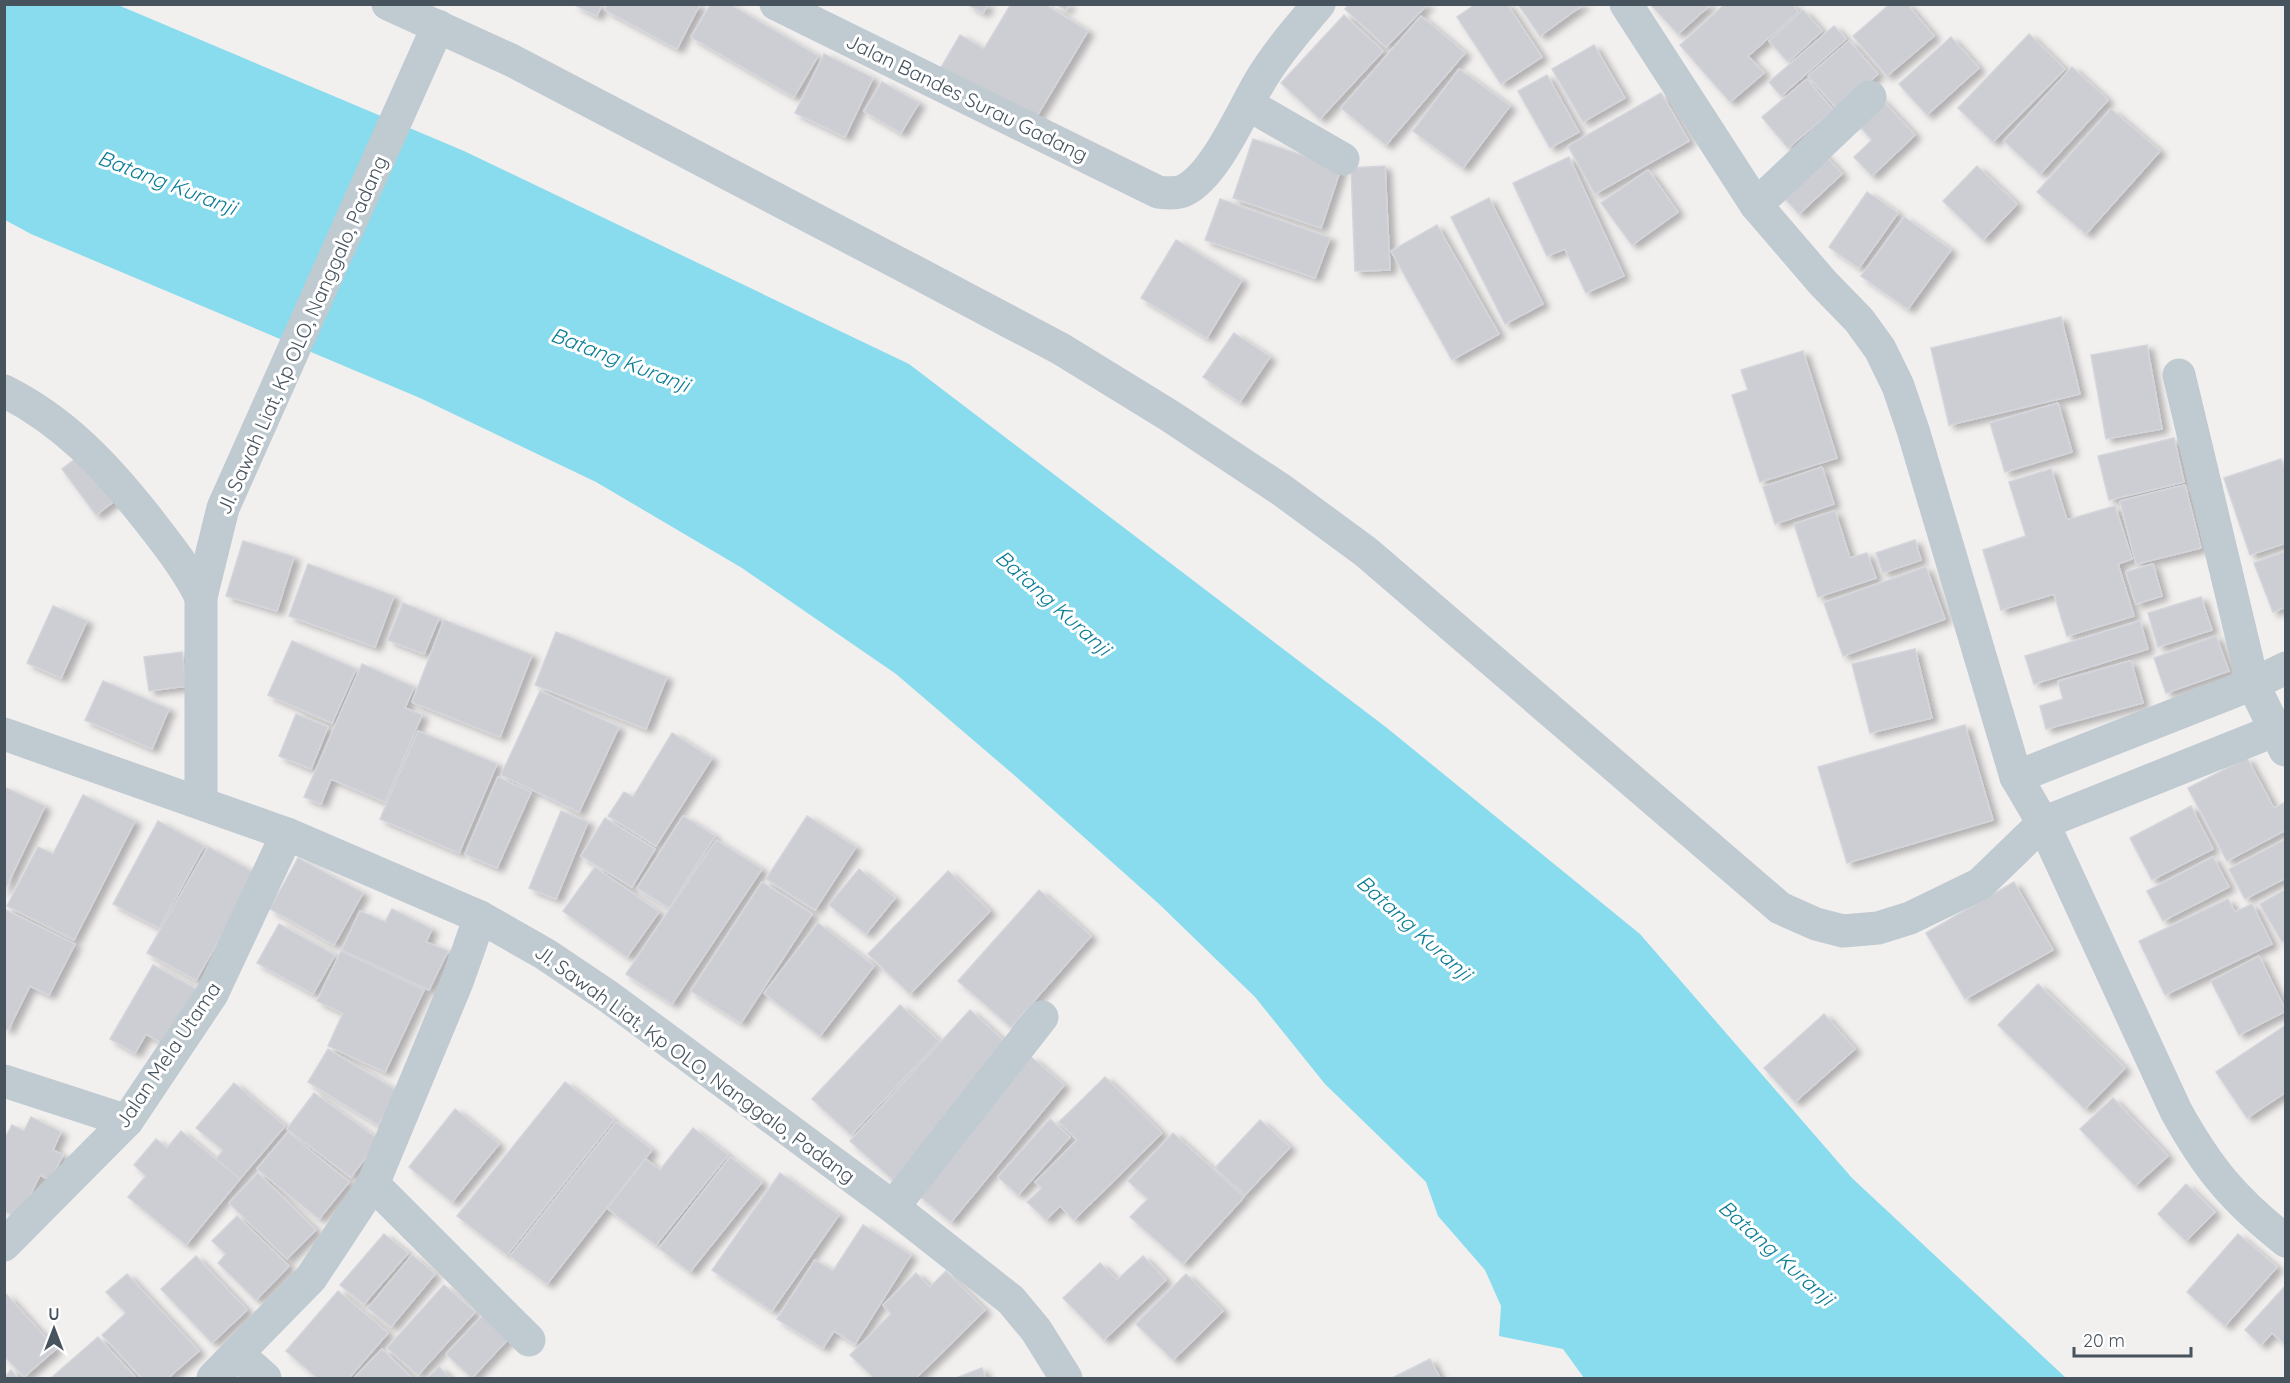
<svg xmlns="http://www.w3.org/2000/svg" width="2290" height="1383" font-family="Quicksand,sans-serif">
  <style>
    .water { fill: #89dced }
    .building { fill: #ccced4; stroke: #d3d5db; stroke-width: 1.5; filter: url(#shadow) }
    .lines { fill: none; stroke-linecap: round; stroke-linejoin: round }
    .minor { stroke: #bfcad1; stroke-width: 33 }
    .labels { text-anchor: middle; stroke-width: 6; stroke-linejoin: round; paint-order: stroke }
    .street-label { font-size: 20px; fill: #47535d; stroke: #fff }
    .water-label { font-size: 21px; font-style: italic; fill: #0b7d96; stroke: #fff }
  </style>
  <defs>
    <filter id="shadow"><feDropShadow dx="6" dy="4" stdDeviation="3" flood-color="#0004"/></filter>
  </defs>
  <rect width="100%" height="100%" fill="#f2efef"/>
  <polygon class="water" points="4,5 118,5 464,151 909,364 1387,728 1640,934 1852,1178 2066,1378 1584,1378 1563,1349 1499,1336 1501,1306 1485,1270 1438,1216 1426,1182 1325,1084 1255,997 1159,904 1014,775 896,674 742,568 596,482 420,398 31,234 5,220"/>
  <g class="building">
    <polygon points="573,4 602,4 597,16"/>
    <polygon points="608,4 700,4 677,49 605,10"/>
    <polygon points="711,4 729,4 818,56 794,97 691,37"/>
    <polygon points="967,4 988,4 983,13"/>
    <polygon points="1011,4 1044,4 1088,31 1031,126 939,71 960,35 984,49"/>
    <polygon points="1056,4 1069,4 1066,10"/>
    <polygon points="1349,4 1427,4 1427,5 1386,47 1345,9"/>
    <polygon points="1476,4 1507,4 1542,57 1501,84 1457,17"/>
    <polygon points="1518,4 1584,4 1540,36"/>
    <polygon points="1650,4 1711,4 1678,34"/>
    <polygon points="1725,4 1792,4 1798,12 1748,56 1764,73 1730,102 1680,45"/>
    <polygon points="1890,4 1907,4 1934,36 1887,76 1853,36"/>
    <polygon points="1803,10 1822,31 1788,62 1769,41"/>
    <polygon points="1344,15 1383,51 1320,119 1281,83"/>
    <polygon points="1421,16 1465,53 1386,145 1341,108"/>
    <polygon points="1834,26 1846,39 1781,96 1769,82"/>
    <polygon points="2029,34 2065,69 1993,142 1958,108"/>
    <polygon points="1951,37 1979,68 1927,115 1899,84"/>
    <polygon points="1849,41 1878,74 1838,110 1808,76"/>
    <polygon points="1594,45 1625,98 1583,122 1552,69"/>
    <polygon points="824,54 873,78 845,137 795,113"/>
    <polygon points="2072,67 2108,100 2040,174 2004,141"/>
    <polygon points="1459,69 1510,106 1463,168 1413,131"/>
    <polygon points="1547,75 1579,132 1550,148 1518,91"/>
    <polygon points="1807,79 1833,110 1788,148 1762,117"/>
    <polygon points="882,82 919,103 901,133 864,111"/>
    <polygon points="1661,93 1689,141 1595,194 1568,146"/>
    <polygon points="1879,97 1915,135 1872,176 1854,157 1872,140 1854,120"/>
    <polygon points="2111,109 2160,151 2086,234 2037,192"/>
    <polygon points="1253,139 1341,168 1321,228 1233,198"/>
    <polygon points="1820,150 1842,174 1799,214 1777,190"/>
    <polygon points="1569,157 1624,276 1586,293 1565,249 1547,256 1513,183"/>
    <polygon points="1385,166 1390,270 1355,271 1351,168"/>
    <polygon points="1977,166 2017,204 1983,240 1943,201"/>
    <polygon points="1648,170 1678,212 1632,245 1601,203"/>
    <polygon points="1867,192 1898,213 1859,268 1829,247"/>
    <polygon points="1489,198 1543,304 1505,324 1451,217"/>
    <polygon points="1220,199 1330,238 1315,278 1205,240"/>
    <polygon points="1904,217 1951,250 1908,309 1861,276"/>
    <polygon points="1437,225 1499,334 1452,360 1391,251"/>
    <polygon points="1176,240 1242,280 1207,338 1141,298"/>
    <polygon points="2061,317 2080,394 1949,425 1931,348"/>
    <polygon points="1234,333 1270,357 1240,402 1203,377"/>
    <polygon points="2147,345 2162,429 2106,439 2091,355"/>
    <polygon points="1803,351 1837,458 1760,482 1732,395 1748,390 1741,370"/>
    <polygon points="2058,403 2072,452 2005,472 1990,423"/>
    <polygon points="2174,438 2184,482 2109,500 2098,456"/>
    <polygon points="83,453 117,499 96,515 62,469"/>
    <polygon points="2281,459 2286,473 2286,543 2250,555 2224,478"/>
    <polygon points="1822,467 1834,504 1775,524 1763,487"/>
    <polygon points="2051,469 2067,520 2115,506 2132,559 2118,564 2134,616 2067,636 2054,594 2001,610 1983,550 2026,536 2009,482"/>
    <polygon points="2185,485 2201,548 2136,564 2120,501"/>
    <polygon points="1835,511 1850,558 1867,553 1876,578 1818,597 1794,524"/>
    <polygon points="1915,540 1921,560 1883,573 1876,553"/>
    <polygon points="243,541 294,557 277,611 226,596"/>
    <polygon points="2286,551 2286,607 2273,612 2254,563"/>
    <polygon points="308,564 394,596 375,647 289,616"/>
    <polygon points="2153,564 2162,596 2136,604 2126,572"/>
    <polygon points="1926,567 1945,619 1843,656 1824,603"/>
    <polygon points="2201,597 2212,630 2158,647 2148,613"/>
    <polygon points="403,603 439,618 424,654 388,640"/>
    <polygon points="53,606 87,621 61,678 27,663"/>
    <polygon points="444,620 532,655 500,737 412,702"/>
    <polygon points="2140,621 2148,649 2034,684 2025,656"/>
    <polygon points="556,632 667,677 646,729 535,685"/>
    <polygon points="2216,636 2229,671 2166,693 2154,658"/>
    <polygon points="292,641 356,669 332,723 268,695"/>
    <polygon points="1915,649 1932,718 1870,733 1852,664"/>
    <polygon points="182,652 186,686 149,691 144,657"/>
    <polygon points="2131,661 2143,703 2046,729 2040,706 2063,699 2058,681"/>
    <polygon points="362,664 414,687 405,708 422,715 385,802 331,779 321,804 304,797"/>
    <polygon points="103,681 169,709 152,749 85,720"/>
    <polygon points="540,691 619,727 579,812 501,775"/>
    <polygon points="296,714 328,727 311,769 279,756"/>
    <polygon points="1965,725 1993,820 1847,863 1818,767"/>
    <polygon points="418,731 497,764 459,853 380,819"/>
    <polygon points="672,733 712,758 656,846 608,816 624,792 633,797"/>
    <polygon points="2247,758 2274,808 2284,803 2286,830 2227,861 2188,788"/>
    <polygon points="498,777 531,792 497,868 465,854"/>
    <polygon points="4,787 45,806 4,892"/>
    <polygon points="83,795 135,821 74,940 7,906 38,847 53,854"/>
    <polygon points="2191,806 2213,849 2152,880 2130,838"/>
    <polygon points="561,811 588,822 556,899 529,888"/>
    <polygon points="683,816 715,836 669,908 637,888"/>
    <polygon points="807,816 856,847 815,910 766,879"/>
    <polygon points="605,818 655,849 632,887 581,856"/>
    <polygon points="158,821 204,846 159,928 113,904"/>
    <polygon points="2286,839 2286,878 2245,899 2229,869"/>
    <polygon points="716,840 762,869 672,1004 626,974"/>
    <polygon points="208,847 257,874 196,980 147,953"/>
    <polygon points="2213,857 2229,887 2163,921 2147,891"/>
    <polygon points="298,858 363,893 334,945 270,909"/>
    <polygon points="595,867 659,912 627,957 563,911"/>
    <polygon points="859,869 895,898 866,934 829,905"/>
    <polygon points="948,871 990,911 910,994 868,954"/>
    <polygon points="762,882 812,914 741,1023 691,991"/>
    <polygon points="2014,882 2053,950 1965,999 1926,933"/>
    <polygon points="2286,889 2286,940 2282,942 2260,904"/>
    <polygon points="1039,890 1091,936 1011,1027 958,981"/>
    <polygon points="2228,899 2235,912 2252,904 2272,944 2165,995 2139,941"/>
    <polygon points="4,909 75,944 49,995 30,986 8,1030 4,1028"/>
    <polygon points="392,909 432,929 426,942 448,951 429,990 342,950 360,911 385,922"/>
    <polygon points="818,923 874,966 820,1036 764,993"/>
    <polygon points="279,924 335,955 313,994 257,963"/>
    <polygon points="341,951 424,990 385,1072 328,1046 343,1013 317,1001"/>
    <polygon points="2259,956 2286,1011 2239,1035 2211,981"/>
    <polygon points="153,965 201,992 169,1047 146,1034 135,1053 110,1039"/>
    <polygon points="2038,984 2125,1068 2085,1109 1998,1025"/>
    <polygon points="900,1005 939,1041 851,1135 812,1099"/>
    <polygon points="970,1010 1013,1049 893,1180 850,1141"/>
    <polygon points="1824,1014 1855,1049 1795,1102 1764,1068"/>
    <polygon points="2286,1025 2286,1092 2247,1118 2216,1072"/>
    <polygon points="328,1049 399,1092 378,1125 308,1082"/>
    <polygon points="1031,1057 1064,1085 951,1222 917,1194"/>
    <polygon points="1105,1077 1162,1133 1074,1220 1060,1206 1046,1220 1027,1202 1042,1188 1035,1182 1077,1140 1059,1122"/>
    <polygon points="565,1082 614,1120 507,1255 457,1216"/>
    <polygon points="234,1083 285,1126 240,1179 216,1159 223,1150 196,1128"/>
    <polygon points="314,1093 379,1140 351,1177 287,1129"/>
    <polygon points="2113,1098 2168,1156 2135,1186 2080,1129"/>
    <polygon points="455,1109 499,1144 452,1202 409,1167"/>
    <polygon points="31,1117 61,1132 53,1150 63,1155 50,1180 40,1175 19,1218 4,1211 4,1140 12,1125 24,1131"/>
    <polygon points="1050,1119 1070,1137 1018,1195 998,1177"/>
    <polygon points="1260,1120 1290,1147 1245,1195 1215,1168"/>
    <polygon points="616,1122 652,1150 547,1284 510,1256"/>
    <polygon points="693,1128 728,1155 656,1245 607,1208 646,1159 660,1170"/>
    <polygon points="181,1131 240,1179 186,1245 128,1197 146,1176 134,1165 156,1139 167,1148"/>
    <polygon points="288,1132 349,1182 319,1219 257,1169"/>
    <polygon points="1173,1133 1244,1197 1183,1264 1130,1217 1148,1199 1128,1181"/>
    <polygon points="730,1157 762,1182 690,1272 659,1248"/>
    <polygon points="258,1173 316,1230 287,1259 229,1203"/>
    <polygon points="780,1173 839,1215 772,1311 712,1270"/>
    <polygon points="2186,1184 2215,1212 2186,1241 2158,1214"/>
    <polygon points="237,1216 289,1266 256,1300 218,1263 226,1254 212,1241"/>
    <polygon points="863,1225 911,1255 855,1344 834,1331 823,1348 777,1319 815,1260 833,1271"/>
    <polygon points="384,1234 408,1253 364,1304 340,1285"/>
    <polygon points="2238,1234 2277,1267 2225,1326 2187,1292"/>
    <polygon points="412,1255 435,1274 391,1327 368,1308"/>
    <polygon points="196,1256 247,1310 212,1343 161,1289"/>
    <polygon points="1143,1256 1166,1280 1104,1340 1063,1298 1100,1263 1117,1280"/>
    <polygon points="946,1271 985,1310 916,1378 874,1378 850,1355 891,1314 883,1305 916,1273 930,1287"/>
    <polygon points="127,1274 199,1351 168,1378 142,1378 102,1335 126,1313 106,1292"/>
    <polygon points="1186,1274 1223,1311 1173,1360 1136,1324"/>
    <polygon points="444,1285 475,1312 418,1375 387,1348"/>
    <polygon points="2286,1285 2286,1345 2272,1333 2261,1345 2245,1330"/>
    <polygon points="338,1291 388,1333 349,1378 317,1378 286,1351"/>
    <polygon points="6,1294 56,1349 24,1377 4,1356"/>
    <polygon points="485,1313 510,1337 472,1378 446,1354"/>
    <polygon points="98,1337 136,1378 51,1378"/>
    <polygon points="382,1349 412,1378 354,1378"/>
    <polygon points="1430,1359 1440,1378 1392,1378"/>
    <polygon points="439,1367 450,1378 427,1378"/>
    <polygon points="982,1368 986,1378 956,1378"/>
    <polygon points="11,1370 18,1378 4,1378"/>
  </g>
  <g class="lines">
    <g class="minor">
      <polyline points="388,4 513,61 906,267 1061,349 1170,416 1283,491 1366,552 1780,908 1816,924 1843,931 1878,928 1910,918 1980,884 2043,823 2286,726"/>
      <path d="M776 4 1158 192C1168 193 1177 194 1185 190 1218 173 1245 103 1265 73 1281 48 1300 26 1319 4"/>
      <path d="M1626 4 1756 205 1823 283 1859 320 1880 349 1898 386 1913 430 2016 777 2043 823 2176 1111C2208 1169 2234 1200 2286 1241"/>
      <polyline points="1249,105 1343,159"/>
      <polyline points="1756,205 1870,97"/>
      <polyline points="2179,375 2253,684 2285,750"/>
      <path d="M4 391C64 421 106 466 147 518 167 544 186 567 201 597"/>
      <polyline points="4,734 287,834 480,917 545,954 609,997 893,1207 1011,1300 1036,1330 1066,1378"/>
      <polyline points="2016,777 2253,684 2286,668"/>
      <polyline points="201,802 201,597 223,508 438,26"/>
      <polyline points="4,1081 127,1121"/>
      <polyline points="373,1184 529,1340"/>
      <polyline points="893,1207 1042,1017"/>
      <polyline points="4,1245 127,1121 212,994 287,834"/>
      <polyline points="239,1355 265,1378"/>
      <polyline points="213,1378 311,1278 373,1184 457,982 480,917"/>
    </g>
  </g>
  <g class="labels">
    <g class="street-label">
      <text transform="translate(967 98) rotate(26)" y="7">Jalan Bandes Surau Gadang</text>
      <text transform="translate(302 335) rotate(-66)" y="7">Jl. Sawah Liat, Kp OLO, Nanggalo, Padang</text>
      <text transform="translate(168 1055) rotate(-56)" y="7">Jalan Mela Utama</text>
      <text transform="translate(695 1064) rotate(36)" y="7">Jl. Sawah Liat, Kp OLO, Nanggalo, Padang</text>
    </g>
    <g class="water-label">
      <text transform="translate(167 183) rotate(21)" y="7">Batang Kuranji</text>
      <text transform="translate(620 360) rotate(21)" y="7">Batang Kuranji</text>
      <text transform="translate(1053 603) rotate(42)" y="7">Batang Kuranji</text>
      <text transform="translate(1414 928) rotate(42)" y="7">Batang Kuranji</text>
      <text transform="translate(1776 1253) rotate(42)" y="7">Batang Kuranji</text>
    </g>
  </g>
  <rect width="2290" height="1383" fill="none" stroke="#47535d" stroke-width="12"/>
  <g transform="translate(54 1329)" stroke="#ffffff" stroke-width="4.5" paint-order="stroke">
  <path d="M0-4.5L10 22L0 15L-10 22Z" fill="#47535d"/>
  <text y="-9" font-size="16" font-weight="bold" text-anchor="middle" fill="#47535d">U</text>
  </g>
  <path d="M2074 1347v9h117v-9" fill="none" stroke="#47535d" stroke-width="3"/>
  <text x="2083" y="1347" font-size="18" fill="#47535d" stroke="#ffffff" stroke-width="4.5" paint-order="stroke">20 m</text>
</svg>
